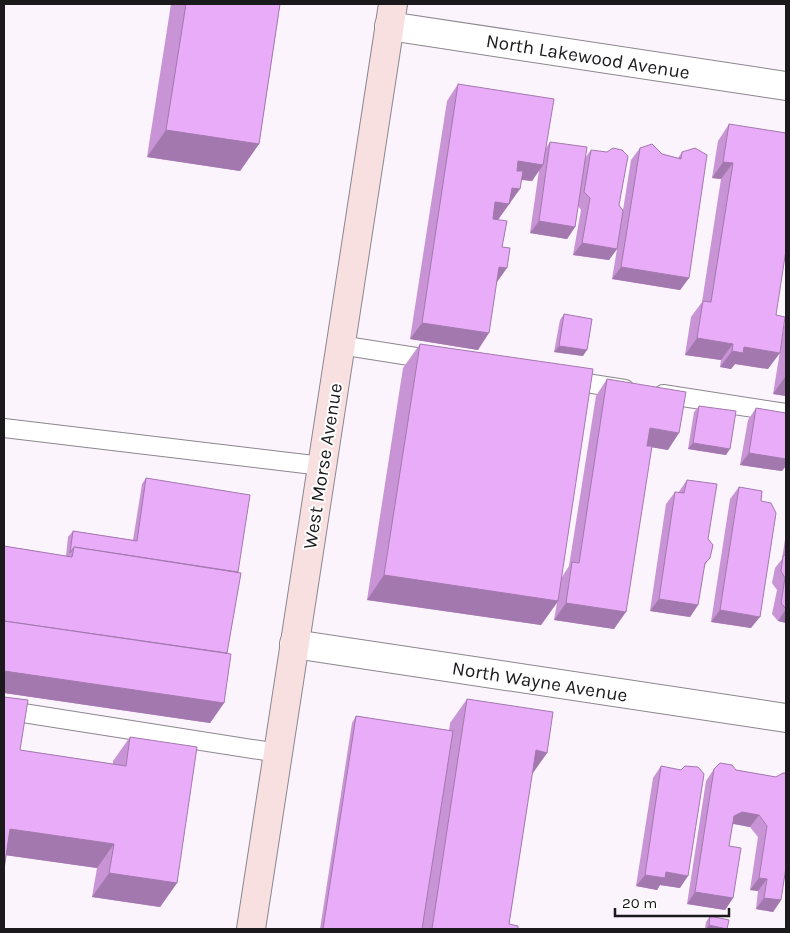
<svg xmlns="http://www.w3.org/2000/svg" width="790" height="933" font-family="Karla,sans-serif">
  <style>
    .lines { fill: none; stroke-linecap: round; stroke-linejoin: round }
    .lane-casing { stroke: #8c868e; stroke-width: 20 }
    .street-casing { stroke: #8c868e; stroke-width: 30 }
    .secondary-casing { stroke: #8c868e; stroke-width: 30 }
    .lane { stroke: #fff; stroke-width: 18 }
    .street { stroke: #fff; stroke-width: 28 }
    .secondary { stroke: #f8e0e0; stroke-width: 28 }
    .wall { fill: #c894d5 }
    .shaded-wall { fill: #a378ae }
    .building { fill: #e9acf8; stroke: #a378ae }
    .labels { text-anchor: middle; stroke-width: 4; stroke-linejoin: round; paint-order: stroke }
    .street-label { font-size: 19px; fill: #1b191c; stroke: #fff }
  </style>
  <rect width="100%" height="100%" fill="#fbf4fd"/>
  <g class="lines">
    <g class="lane-casing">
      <g id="lane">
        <polyline points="340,345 435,360"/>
        <polyline points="567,380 625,389"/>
        <polyline points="663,394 786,413"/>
        <polyline points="4,428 322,466"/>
        <polyline points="4,710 278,753"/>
      </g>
    </g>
    <g class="street-casing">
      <g id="street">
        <polyline points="389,26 786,86"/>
        <polyline points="294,644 786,718"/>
      </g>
    </g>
    <g class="secondary-casing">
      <polyline id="secondary" points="251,929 393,4"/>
    </g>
    <use href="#lane" class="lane"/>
    <use href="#street" class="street"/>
    <use href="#secondary" class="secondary"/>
  </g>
  <g class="wall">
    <polygon points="171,4 280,4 259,144 240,171 147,157"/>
    <polygon points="458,84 546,148 550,142 585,158 591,150 619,205 623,210 631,160 640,148 678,158 682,152 689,278 680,290 612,279 617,249 609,260 573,255 581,210 578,206 575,227 567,239 530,233 539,170 532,181 522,180 509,205 508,205 498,220 496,284 478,350 410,339 447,101"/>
    <polygon points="729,124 768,369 735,364 731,369 720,367 721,360 685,355 691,317 702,302 721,179 712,178 718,141"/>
    <polygon points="564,314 583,356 554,352 560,320"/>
    <polygon points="786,315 786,396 773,394"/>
    <polygon points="420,344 562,577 569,566 596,396 607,379 668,450 652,447 614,629 554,620 557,603 541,625 367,600 403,368"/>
    <polygon points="699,406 726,455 688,449 694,412"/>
    <polygon points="756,408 782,471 740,465 748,420"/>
    <polygon points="146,478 238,572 227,653 224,703 210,723 4,693 4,546 66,556 68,537 73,531 133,540 142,484"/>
    <polygon points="687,480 708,539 710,558 704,566 698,605 690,617 650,611 666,504 675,492 678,493"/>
    <polygon points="739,487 761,501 751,628 711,622 730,499"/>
    <polygon points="786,533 786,623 778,621 772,614 777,590 772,583 775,568 782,559"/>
    <polygon points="467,699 547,753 532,774 509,924 518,929 320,929 352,723 356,716 449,731 450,723"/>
    <polygon points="130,737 177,883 160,907 92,897 97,868 6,855 20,750 113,764 113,761"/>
    <polygon points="661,766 680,888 660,885 657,890 636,886 653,778"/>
    <polygon points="714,769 736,770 776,777 781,900 773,912 756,909 758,891 750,890 758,837 750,827 734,824 732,825 729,846 733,898 725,910 687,904 706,781"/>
    <polygon points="710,916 727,929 705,929 706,922"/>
  </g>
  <g class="shaded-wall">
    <polygon points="166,130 259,144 240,171 147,157"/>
    <polygon points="518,161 543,165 532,181 507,178"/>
    <polygon points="723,162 733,163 721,179 712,178"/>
    <polygon points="512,188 520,189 497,221 483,218 495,202"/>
    <polygon points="539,221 575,227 567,239 530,233"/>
    <polygon points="582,243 617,249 609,260 573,255"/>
    <polygon points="499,267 507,268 495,285"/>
    <polygon points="621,267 689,278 680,290 612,279"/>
    <polygon points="422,323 489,333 478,350 410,339"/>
    <polygon points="697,338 733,344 721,360 685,355"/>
    <polygon points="559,346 587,350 583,356 554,352"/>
    <polygon points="744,347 780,353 768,369 735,364 731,369 720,367 732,351"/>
    <polygon points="785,377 786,377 786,396 773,394"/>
    <polygon points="650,428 679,433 668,450 638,445"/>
    <polygon points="693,443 730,449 726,455 688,449"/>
    <polygon points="749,453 786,459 786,466 782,471 740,465"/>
    <polygon points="384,575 558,601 541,625 367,600"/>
    <polygon points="659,599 698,605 690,617 650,611"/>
    <polygon points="566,603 626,612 614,629 554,620"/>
    <polygon points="786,609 786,623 778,621"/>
    <polygon points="720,610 760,617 751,628 711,622"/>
    <polygon points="4,671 224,703 210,723 4,693"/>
    <polygon points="536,750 547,753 530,777"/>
    <polygon points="742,812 759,815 750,827 734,824 725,828 734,816"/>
    <polygon points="10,829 114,844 97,868 4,855"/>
    <polygon points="666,872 688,876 680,888 660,885 657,890 636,886 645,875"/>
    <polygon points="109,873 177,883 160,907 92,897"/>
    <polygon points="759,878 767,879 758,891 750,890"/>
    <polygon points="695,892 733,898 725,910 687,904"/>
    <polygon points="764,898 781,900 773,912 756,909"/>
    <polygon points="709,925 724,929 706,929"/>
  </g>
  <g class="building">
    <polygon points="186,4 280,4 259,144 166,130"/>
    <polygon points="458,84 554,99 543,165 518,161 517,171 523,171 520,189 512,188 509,204 495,202 493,219 507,221 502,247 510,248 507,268 499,267 489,333 422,323"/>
    <polygon points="729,124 786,133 786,250 776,315 785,317 780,353 744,347 743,353 732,351 733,344 697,338 703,301 711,302 733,163 723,162"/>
    <polygon points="550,142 587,147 575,227 539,221"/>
    <polygon points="652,144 662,154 681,159 682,152 695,148 707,155 689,278 621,267 640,148"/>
    <polygon points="613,148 622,150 628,156 619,205 623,211 617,249 582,243 590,198 584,192 591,150 607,152"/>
    <polygon points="564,314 592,319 587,350 559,346"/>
    <polygon points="420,344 593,369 558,601 384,575"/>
    <polygon points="607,379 686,392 679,433 650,428 647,446 652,446 626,612 566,603 572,562 579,563"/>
    <polygon points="699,406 736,411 730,449 693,443"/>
    <polygon points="756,408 786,413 786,459 749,453"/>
    <polygon points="146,478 250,495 238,572 74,547 70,553 73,531 137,541"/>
    <polygon points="687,480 717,484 708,539 713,545 710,558 705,563 698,605 659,599 675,492 684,493"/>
    <polygon points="739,487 762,491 761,501 771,503 776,513 760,617 720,610"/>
    <polygon points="4,546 72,557 74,547 241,573 227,653 4,621"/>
    <polygon points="786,554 786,609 781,603 785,578 781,571 783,556"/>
    <polygon points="4,621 231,654 224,703 4,671"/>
    <polygon points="4,697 28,700 20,750 126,766 130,737 197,747 177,883 109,873 114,844 10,829 4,869"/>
    <polygon points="467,699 553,712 547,753 536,750 509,924 518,926 518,929 432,929"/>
    <polygon points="356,716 453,731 422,929 323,929"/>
    <polygon points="720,763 732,765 736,770 776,777 783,773 786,773 786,867 781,900 764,898 767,879 759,878 767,826 759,815 742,812 734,816 729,846 741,848 733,898 695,892 714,769"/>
    <polygon points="661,766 681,770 685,766 698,767 704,774 688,876 666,872 665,878 645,875"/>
    <polygon points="710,916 729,920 727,929 709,925"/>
  </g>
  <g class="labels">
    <g class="street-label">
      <text transform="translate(588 56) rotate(9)" y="7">North Lakewood Avenue</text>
      <text transform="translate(322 466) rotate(-81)" y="7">West Morse Avenue</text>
      <text transform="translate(540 681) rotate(9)" y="7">North Wayne Avenue</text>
    </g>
  </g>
  <rect width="790" height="933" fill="none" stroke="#1b191c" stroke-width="10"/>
  <path d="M615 908v8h114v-8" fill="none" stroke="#1b191c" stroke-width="2.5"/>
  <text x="622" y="908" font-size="15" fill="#1b191c" stroke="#ffffff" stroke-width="4" paint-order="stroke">20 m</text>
</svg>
